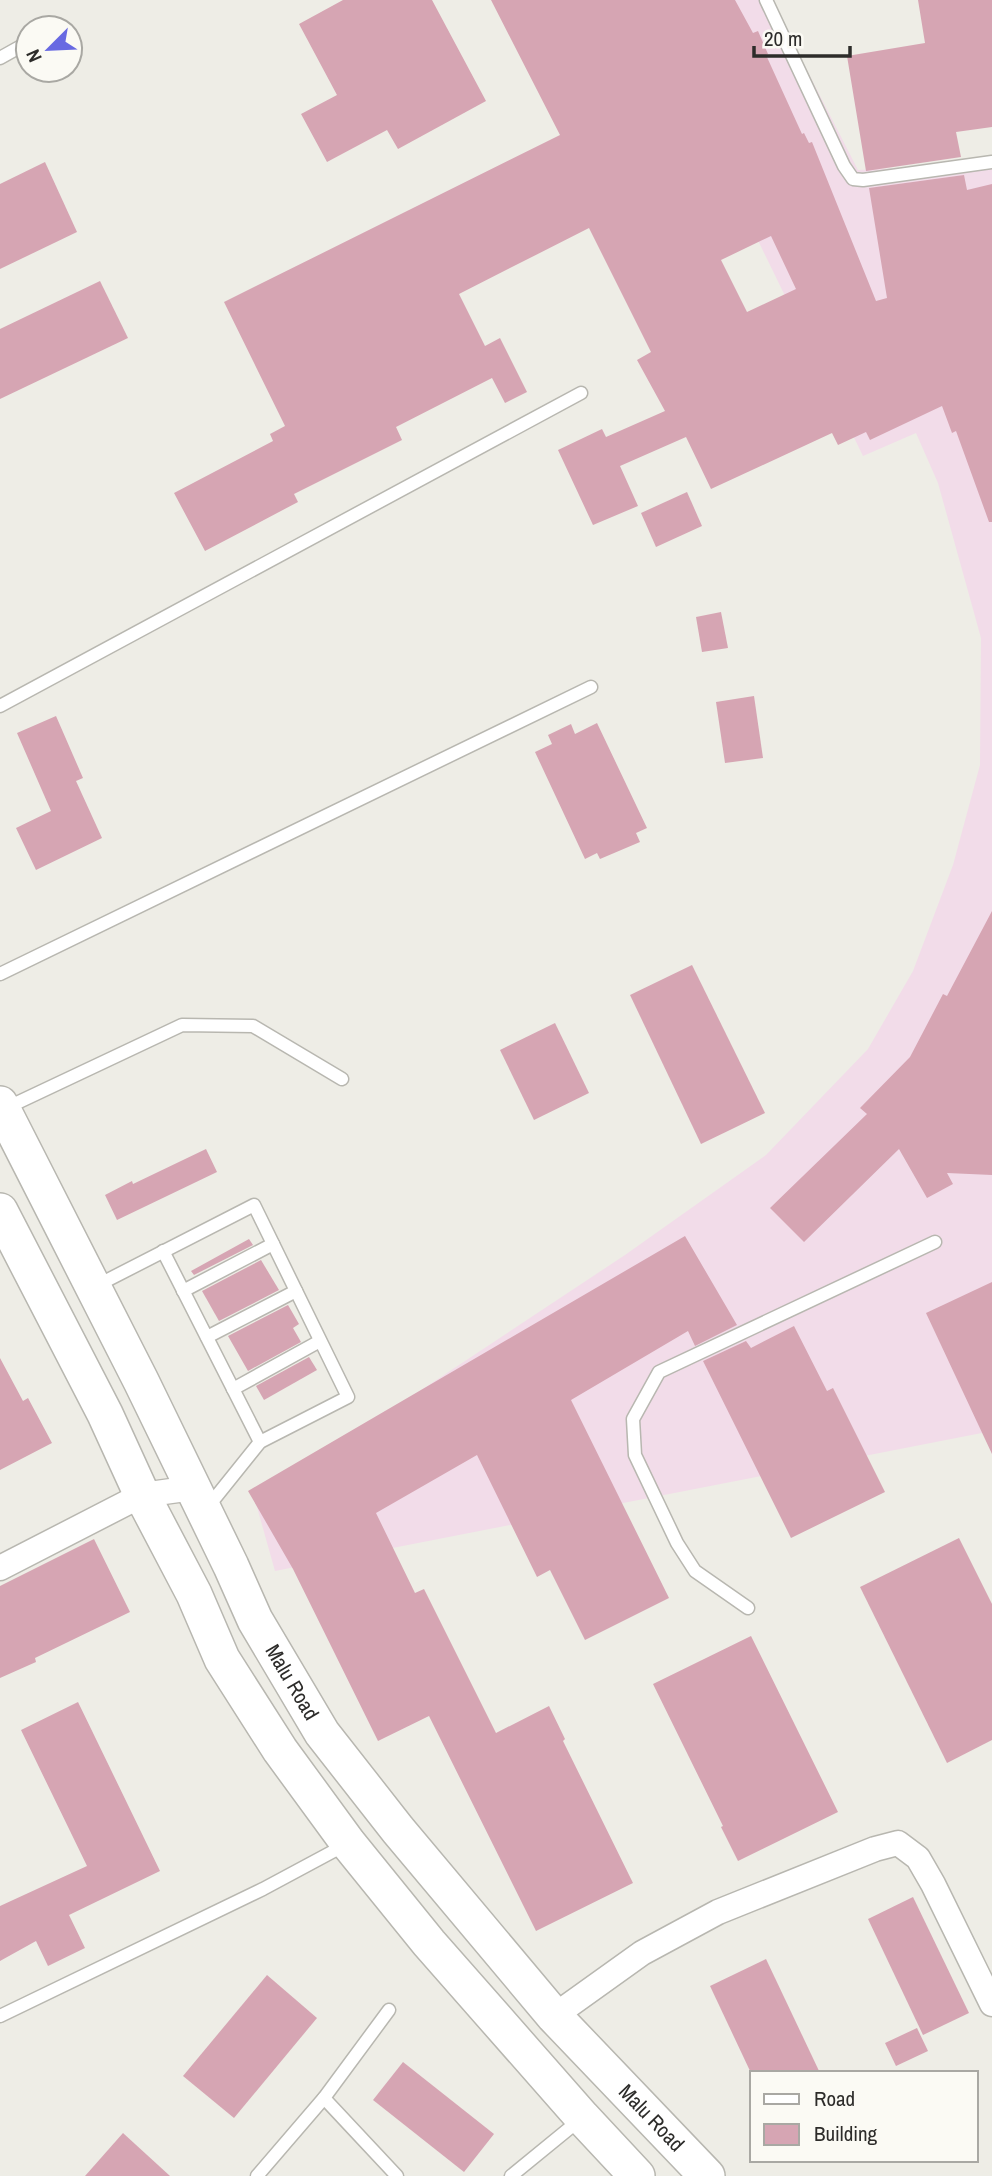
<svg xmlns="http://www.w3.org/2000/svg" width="992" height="2176" font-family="'Archivo Narrow',sans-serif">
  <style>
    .commercial { fill: #f2dce9 }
    .building { fill: #d6a5b3; fill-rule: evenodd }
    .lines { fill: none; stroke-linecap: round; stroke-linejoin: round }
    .lane-casing { stroke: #b8b7b0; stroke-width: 15 }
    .street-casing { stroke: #b8b7b0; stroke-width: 27 }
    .secondary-casing { stroke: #b8b7b0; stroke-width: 38 }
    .lane { stroke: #fff; stroke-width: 12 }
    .street { stroke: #fff; stroke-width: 24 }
    .secondary { stroke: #fff; stroke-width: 35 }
    .labels { text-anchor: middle; stroke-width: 5; stroke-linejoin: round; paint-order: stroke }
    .street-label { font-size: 21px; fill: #2d2c2a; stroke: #fbfaf4 }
  </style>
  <rect width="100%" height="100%" fill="#eeede6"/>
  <polygon class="commercial" points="618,0 771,0 858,170 992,164 992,1431 275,1571 255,1500 625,1255 766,1155 868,1049 913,971 953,865 980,765 981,638 938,483 916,433 863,456 675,70"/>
  <g class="building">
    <polygon points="343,0 432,0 486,101 398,149 387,130 327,162 301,114 337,95 299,24"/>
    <path d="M491 0H735L753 33 758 31 768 54 766 55 802 134 804 133 809 143 812 142 876 301 887 298 869 188 964 175 967 190 992 184V522H989L956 431 952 433 942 406 870 440 866 432 838 445 832 433 711 489 686 437 620 466 638 506 593 525 558 450 602 429 606 437 665 411 637 360 651 352 589 228 459 294 485 346 500 338 527 392 505 403 492 378 396 427 402 440 294 494 298 502 205 551 174 493 273 441 270 434 285 426 224 302 560 135ZM771 236 796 289 747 312 721 260Z"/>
    <polygon points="918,0 992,0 992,127 956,132 961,157 866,171 847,56 925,43"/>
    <polygon points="45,162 77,232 0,269 0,184"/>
    <polygon points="100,281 128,338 0,399 0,329"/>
    <polygon points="687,492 702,526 656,547 641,513"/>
    <polygon points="721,612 728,648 702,652 696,617"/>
    <polygon points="754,696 763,758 725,763 716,702"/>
    <polygon points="56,716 83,778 76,781 102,838 36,870 16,828 51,811 17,733"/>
    <polygon points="597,723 647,828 636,833 640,842 600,859 597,853 585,859 535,752 552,744 548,735 571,724 575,734"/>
    <polygon points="992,911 992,1175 947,1173 953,1184 927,1198 899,1149 804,1242 770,1208 867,1114 860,1108 910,1057 943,994 947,996"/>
    <polygon points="692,965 765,1113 701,1144 630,995"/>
    <polygon points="555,1023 589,1093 534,1120 500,1050"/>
    <polygon points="206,1149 217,1172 117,1220 105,1195 132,1181 133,1184"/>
    <polygon points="685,1236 737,1325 695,1346 688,1331 571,1400 669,1598 585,1640 550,1570 537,1577 477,1455 376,1513 415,1593 424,1589 496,1733 549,1706 565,1739 563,1741 633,1883 536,1931 429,1716 378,1741 293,1569 248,1491"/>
    <polygon points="249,1239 253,1245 194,1275 191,1271"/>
    <polygon points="261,1260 279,1290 219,1321 202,1291"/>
    <polygon points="992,1282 992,1454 926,1313"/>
    <polygon points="288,1305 299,1324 293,1328 301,1342 248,1371 228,1336"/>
    <polygon points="794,1326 827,1391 833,1388 885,1492 791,1538 703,1361 746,1341 751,1348"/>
    <polygon points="309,1357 317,1370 264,1400 256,1386"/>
    <polygon points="0,1358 23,1401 28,1398 52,1443 0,1470"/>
    <polygon points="959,1538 992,1604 992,1740 947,1763 860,1587"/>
    <polygon points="94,1539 130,1612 35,1658 36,1662 0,1678 0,1586"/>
    <polygon points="751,1636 838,1812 738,1861 721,1827 723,1826 653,1684"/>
    <polygon points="78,1702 160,1871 69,1915 85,1948 48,1966 36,1941 0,1961 0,1906 87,1866 21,1730"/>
    <polygon points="913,1897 969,2013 923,2035 868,1919"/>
    <polygon points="766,1959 820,2073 751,2073 710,1986"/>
    <polygon points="267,1975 317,2018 234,2118 183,2076"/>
    <polygon points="917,2028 928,2051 896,2066 885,2043"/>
    <polygon points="403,2062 494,2134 464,2172 373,2100"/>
    <polygon points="123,2133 170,2176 85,2176"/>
  </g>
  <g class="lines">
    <g class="lane-casing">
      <g id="lane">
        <polyline points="766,0 844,166 853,179 863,180 992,162"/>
        <polyline points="0,58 25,44"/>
        <polyline points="0,706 581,393"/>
        <polyline points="0,974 591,687"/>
        <polyline points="4,1109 182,1025 253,1026 342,1079"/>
        <polyline points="163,1251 260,1442"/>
        <polyline points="94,1287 254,1205 348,1397 260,1442 207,1508"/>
        <polyline points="183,1291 273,1244"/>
        <polyline points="207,1337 296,1291"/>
        <polyline points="233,1389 320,1341"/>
        <polyline points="748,1608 695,1571 677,1543 635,1455 633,1419 659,1372 935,1242"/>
        <polyline points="0,2016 263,1889 345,1845"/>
        <polyline points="324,2098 397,2176"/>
        <polyline points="257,2176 324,2098 389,2010"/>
        <polyline points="511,2176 582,2118"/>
      </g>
    </g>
    <g class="street-casing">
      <g id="street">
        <polyline points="0,1568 142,1495 193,1488"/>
        <polyline points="554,2016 642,1953 718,1912 875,1849 898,1843 918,1858 933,1884 992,2004"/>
      </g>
    </g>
    <g class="secondary-casing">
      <g id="secondary">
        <path id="s1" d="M0 1104 141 1381 231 1566 255 1620 322 1733 398 1830 554 2016 707 2176"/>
        <polyline points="0,1211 105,1414 142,1495 194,1594 222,1659 280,1750 348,1843 429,1943 582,2117 637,2176"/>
      </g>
    </g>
    <use href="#lane" class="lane"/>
    <use href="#street" class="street"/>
    <use href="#secondary" class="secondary"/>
  </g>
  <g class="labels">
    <g class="street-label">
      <text dy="7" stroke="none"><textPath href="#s1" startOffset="648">Malu Road</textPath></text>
      <text dy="7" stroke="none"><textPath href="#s1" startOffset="1214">Malu Road</textPath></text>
    </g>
  </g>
  <rect x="750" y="2071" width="228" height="91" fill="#fbfaf4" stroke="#a9a8a3" stroke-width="2"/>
  <rect x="764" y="2094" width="35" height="10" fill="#ffffff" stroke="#a9a8a3" stroke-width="2"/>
  <text x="814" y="2106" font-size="21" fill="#2d2c2a">Road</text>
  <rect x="764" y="2124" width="35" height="21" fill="#d6a5b3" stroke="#a9a8a3" stroke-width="2"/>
  <text x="814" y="2141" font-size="21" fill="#2d2c2a">Building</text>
  <g transform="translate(49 49) rotate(246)"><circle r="33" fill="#fbfaf4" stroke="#a9a8a3" stroke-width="2"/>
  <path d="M0-5L12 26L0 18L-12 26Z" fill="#6869e2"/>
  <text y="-10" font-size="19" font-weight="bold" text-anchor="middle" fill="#2d2c2a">N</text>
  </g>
  <path d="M754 46v10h96v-10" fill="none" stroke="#2d2c2a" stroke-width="3.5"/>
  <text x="764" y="46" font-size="21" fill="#2d2c2a" stroke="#fbfaf4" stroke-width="5" paint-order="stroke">20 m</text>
</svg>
